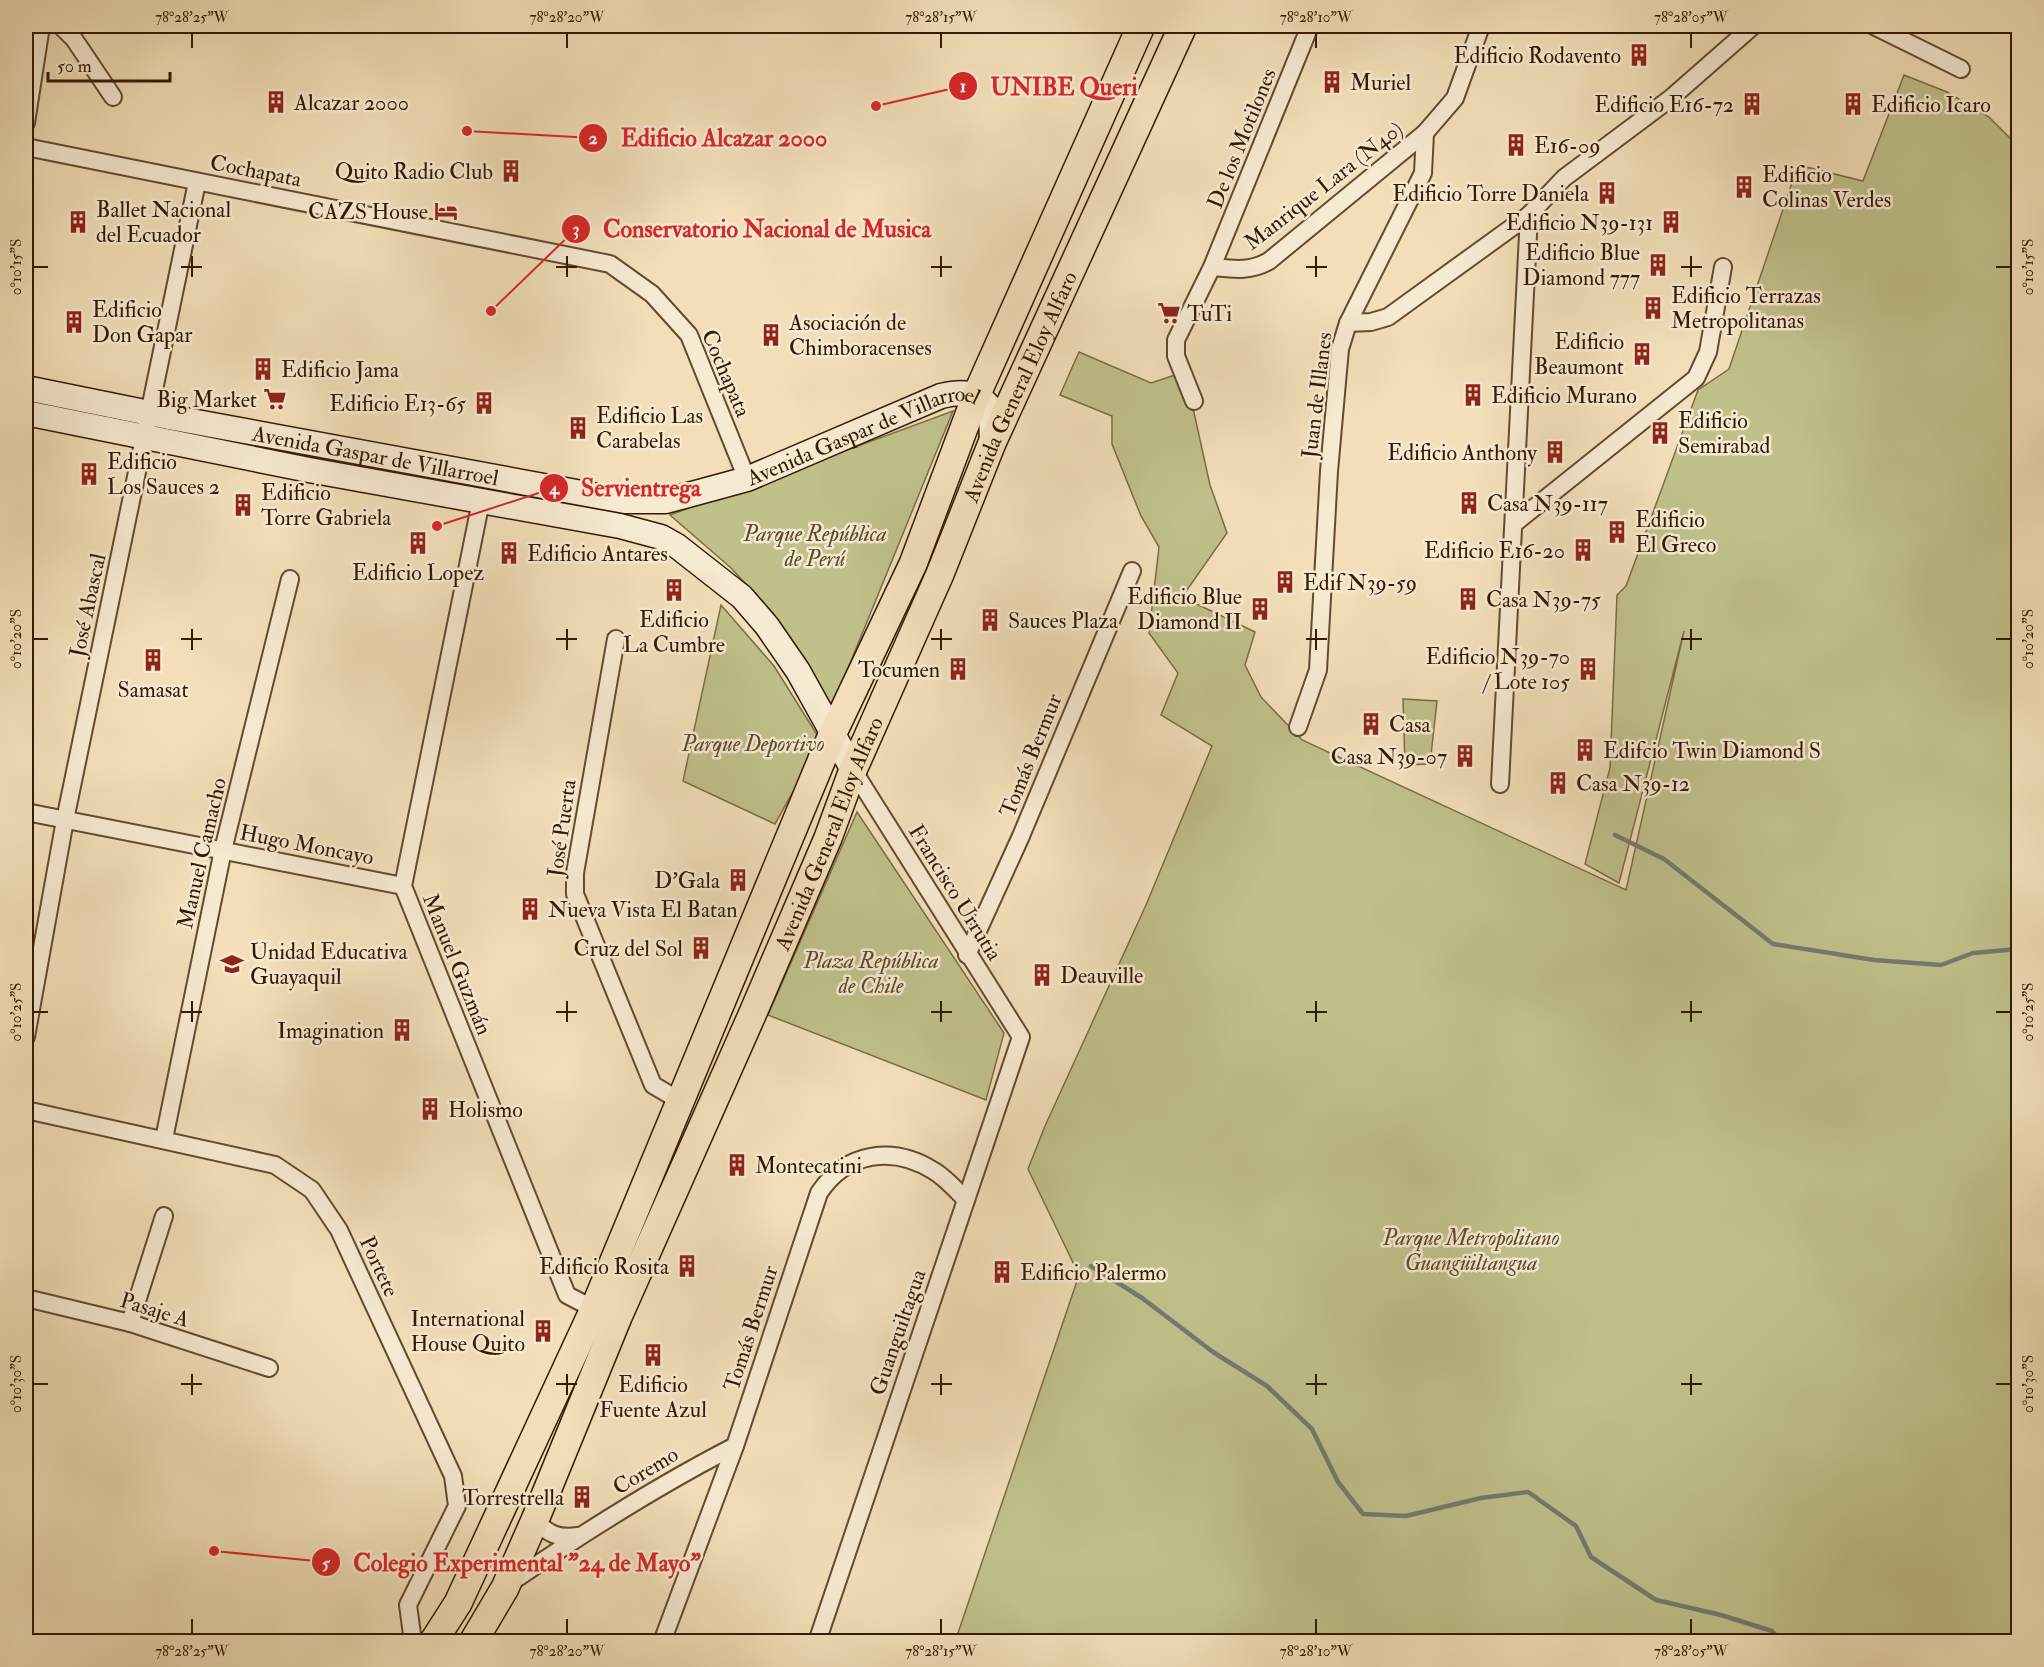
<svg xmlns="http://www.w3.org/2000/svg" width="2044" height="1667" font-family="'IM FELL Double Pica',serif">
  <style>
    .green { fill: #c0c08b; stroke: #7a6d46; stroke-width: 1.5 }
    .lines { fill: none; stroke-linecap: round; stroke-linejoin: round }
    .stream { stroke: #747a70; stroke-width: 4.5 }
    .minor-casing { stroke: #634b2e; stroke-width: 20 }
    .secondary-casing { stroke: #331a00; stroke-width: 27 }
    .primary-casing { stroke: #331a00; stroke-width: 30 }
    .minor { stroke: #f7ead2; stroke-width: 16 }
    .secondary { stroke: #f7ead2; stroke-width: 24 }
    .primary { stroke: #f2dfb9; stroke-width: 27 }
    .ticks { fill: none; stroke: #331a00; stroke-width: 2 }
    .labels { text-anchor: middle; stroke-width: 5; stroke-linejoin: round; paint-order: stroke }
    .poi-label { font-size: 22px; fill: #331a00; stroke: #f7ead2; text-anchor: start }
    .street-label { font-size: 22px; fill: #331a00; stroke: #f7ead2 }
    .park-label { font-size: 22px; font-style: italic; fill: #5d4c2a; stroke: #f7ead2 }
    .leader { fill: none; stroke: #d62828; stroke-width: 2 }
    .callout-dot { fill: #d62828; stroke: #f7ead2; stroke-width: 2 }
    .mark-label { font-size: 18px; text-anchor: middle; font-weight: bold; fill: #fff }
    .callout-label { font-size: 24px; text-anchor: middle; font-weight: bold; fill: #d62828; stroke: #f7ead2; stroke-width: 5; stroke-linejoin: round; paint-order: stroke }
    .neatline { fill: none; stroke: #331a00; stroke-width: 2 }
    .ticks-label { font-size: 15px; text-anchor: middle; fill: #331a00 }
  </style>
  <rect width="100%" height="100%" fill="#f2dfb9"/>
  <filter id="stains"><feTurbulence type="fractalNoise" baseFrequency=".00333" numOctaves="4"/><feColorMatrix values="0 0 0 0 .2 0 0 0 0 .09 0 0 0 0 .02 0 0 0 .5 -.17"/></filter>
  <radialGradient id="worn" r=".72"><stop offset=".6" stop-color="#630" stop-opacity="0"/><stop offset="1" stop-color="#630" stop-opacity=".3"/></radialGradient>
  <g class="green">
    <polygon points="1904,75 1947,92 1989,117 2018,146 2018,1641 955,1642 1079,1275 1028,1169 1045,1126 1146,905 1212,746 1161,715 1178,673 1149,633 1159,547 1141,516 1112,444 1112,416 1060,395 1079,352 1151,383 1175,375 1193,408 1210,485 1227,533 1182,597 1255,632 1245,665 1261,697 1302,740 1626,890 1684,631 1619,883 1585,864 1610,768 1617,595 1626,586 1698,390 1729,369 1798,165 1863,181"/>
    <polygon points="953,411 831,710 773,613 731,568 670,515"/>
    <polygon points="721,605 774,666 821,741 775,824 683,781"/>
    <polygon points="1403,699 1437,701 1430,764 1405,765"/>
    <polygon points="857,812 1004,1033 986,1100 768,1015"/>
  </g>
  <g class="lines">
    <g class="stream">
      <polyline points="1615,835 1664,859 1773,944 1874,960 1941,965 1973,953 2018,949"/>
      <polyline points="1091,1266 1142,1298 1213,1352 1267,1386 1312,1429 1338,1482 1363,1514 1406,1516 1481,1498 1528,1492 1576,1526 1591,1557 1656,1600 1721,1615 1772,1631 1782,1642"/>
    </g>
    <g class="minor-casing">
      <g id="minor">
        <polyline points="61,26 74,39 113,97"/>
        <polyline points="1874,26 1961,69"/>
        <polyline points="26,123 41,26"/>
        <polyline points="26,147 610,264 652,294 689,335 747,479"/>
        <path d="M1212 267C1233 269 1250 272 1269 261L1425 133 1455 98 1481 26"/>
        <polyline points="1348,323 1371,322 1388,317 1529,215 1564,178 1671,98 1753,26"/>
        <polyline points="1194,401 1176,356 1176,340 1212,267 1310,26"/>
        <polyline points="481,501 403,886 567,1295 594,1309"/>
        <polyline points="1515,523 1696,378 1708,352 1723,267"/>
        <polyline points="616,639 575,873 575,894 653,1085 682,1102"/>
        <polyline points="1298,727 1318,670 1329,471 1340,349 1348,323 1423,173 1425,133"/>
        <polyline points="1500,784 1529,215"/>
        <polyline points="26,812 403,886"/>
        <polyline points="967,955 1021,836 1132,571"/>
        <polyline points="26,1037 65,820 197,182"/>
        <polyline points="26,1110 275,1165 312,1190 339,1230 453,1476 457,1506 408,1605 413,1642"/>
        <polyline points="164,1139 223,850 290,579"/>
        <polyline points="26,1298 130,1323 269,1368"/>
        <polyline points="130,1323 164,1216"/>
        <path d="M535 1520C548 1534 558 1539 578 1536"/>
        <path d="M510 1583C583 1533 657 1486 735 1446"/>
        <path d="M662 1642 735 1446 819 1193C846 1152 893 1145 934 1171 946 1178 956 1190 966 1200"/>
        <polyline points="817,1642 1021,1037 853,770"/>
      </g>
    </g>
    <g class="secondary-casing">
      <g id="secondary">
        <path id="s1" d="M26 388 169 417 625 501H666L747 479 941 396C961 391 978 391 991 409L992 443"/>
        <polyline points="26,413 309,470 620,526 661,537 677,546 742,597 767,626 798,671 853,770"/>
      </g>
    </g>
    <g class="primary-casing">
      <g id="primary">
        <polyline points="433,1642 458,1603 594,1309 832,735 913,564 976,396 1141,26"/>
        <path id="s2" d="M473 1642 505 1588 535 1520 618 1317 752 1015 828 838 853 770 940 574 992 443 1183 26"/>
      </g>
    </g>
    <use href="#minor" class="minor"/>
    <use href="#secondary" class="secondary"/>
    <use href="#primary" class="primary"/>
  </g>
  <path class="ticks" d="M192 33V48M567 33V48M941 33V48M1316 33V48M1691 33V48M192 256V277M567 256V277M941 256V277M1316 256V277M1691 256V277M33 267H48M181 267H202M556 267H577M931 267H952M1306 267H1327M1681 267H1702M1996 267H2011M192 629V650M567 629V650M941 629V650M1316 629V650M1691 629V650M33 639H48M181 639H202M556 639H577M931 639H952M1306 639H1327M1681 639H1702M1996 639H2011M192 1001V1022M567 1001V1022M941 1001V1022M1316 1001V1022M1691 1001V1022M33 1012H48M181 1012H202M556 1012H577M931 1012H952M1306 1012H1327M1681 1012H1702M1996 1012H2011M192 1374V1395M567 1374V1395M941 1374V1395M1316 1374V1395M1691 1374V1395M33 1384H48M181 1384H202M556 1384H577M931 1384H952M1306 1384H1327M1681 1384H1702M1996 1384H2011M192 1619V1634M567 1619V1634M941 1619V1634M1316 1619V1634M1691 1619V1634"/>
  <defs>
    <g id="building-bare" transform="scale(1.8)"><path d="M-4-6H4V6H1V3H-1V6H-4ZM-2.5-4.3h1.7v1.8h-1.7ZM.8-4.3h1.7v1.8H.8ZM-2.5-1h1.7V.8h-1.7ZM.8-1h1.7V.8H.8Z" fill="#8f2418" stroke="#f7ead2" stroke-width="2.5" paint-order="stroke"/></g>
    <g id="hotel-bare" transform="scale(1.8)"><path d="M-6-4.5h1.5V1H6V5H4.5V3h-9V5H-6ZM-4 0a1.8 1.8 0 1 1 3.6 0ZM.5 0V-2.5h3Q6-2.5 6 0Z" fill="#8f2418" stroke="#f7ead2" stroke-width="2.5" paint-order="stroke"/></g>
    <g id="supermarket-bare" transform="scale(1.8)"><path d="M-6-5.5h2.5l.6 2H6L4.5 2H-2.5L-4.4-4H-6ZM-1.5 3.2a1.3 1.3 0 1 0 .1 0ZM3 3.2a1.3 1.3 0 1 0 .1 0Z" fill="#8f2418" stroke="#f7ead2" stroke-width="2.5" paint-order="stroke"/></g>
    <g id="school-bare" transform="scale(1.8)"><path d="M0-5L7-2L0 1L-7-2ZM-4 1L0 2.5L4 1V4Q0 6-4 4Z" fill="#8f2418" stroke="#f7ead2" stroke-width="2.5" paint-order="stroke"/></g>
  </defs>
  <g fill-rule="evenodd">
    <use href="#building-bare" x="1639" y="55"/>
    <use href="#building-bare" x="1332" y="82"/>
    <use href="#building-bare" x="276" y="102"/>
    <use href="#building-bare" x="1752" y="104"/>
    <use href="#building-bare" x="1853" y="104"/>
    <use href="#building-bare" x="1516" y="145"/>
    <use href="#building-bare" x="511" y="171"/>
    <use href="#building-bare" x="1744" y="187"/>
    <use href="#building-bare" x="1607" y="193"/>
    <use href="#hotel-bare" x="446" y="211"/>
    <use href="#building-bare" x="78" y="222"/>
    <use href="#building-bare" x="1671" y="222"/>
    <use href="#building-bare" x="1658" y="265"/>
    <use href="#building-bare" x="1653" y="308"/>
    <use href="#supermarket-bare" x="1169" y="313"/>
    <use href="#building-bare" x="74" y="322"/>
    <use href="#building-bare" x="771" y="335"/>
    <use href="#building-bare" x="1642" y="354"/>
    <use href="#building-bare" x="263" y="369"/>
    <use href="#building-bare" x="1473" y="395"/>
    <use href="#supermarket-bare" x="275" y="399"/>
    <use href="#building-bare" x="484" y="403"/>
    <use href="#building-bare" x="578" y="428"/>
    <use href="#building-bare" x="1660" y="433"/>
    <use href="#building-bare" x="1555" y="452"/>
    <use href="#building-bare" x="89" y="474"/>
    <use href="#building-bare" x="1469" y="503"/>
    <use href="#building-bare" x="243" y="505"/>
    <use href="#building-bare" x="1617" y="532"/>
    <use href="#building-bare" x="418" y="543"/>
    <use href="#building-bare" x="1583" y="550"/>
    <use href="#building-bare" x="509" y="553"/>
    <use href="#building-bare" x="1285" y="582"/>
    <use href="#building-bare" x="674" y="590"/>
    <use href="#building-bare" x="1468" y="599"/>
    <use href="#building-bare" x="1260" y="609"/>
    <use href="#building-bare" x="990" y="620"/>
    <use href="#building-bare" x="153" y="660"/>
    <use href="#building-bare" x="958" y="669"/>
    <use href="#building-bare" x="1588" y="669"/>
    <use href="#building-bare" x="1371" y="724"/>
    <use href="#building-bare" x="1585" y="750"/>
    <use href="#building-bare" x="1465" y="756"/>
    <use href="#building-bare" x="1558" y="783"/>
    <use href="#building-bare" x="738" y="880"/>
    <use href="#building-bare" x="530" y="909"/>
    <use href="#building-bare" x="701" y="948"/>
    <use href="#school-bare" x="232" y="964"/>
    <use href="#building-bare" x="1042" y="975"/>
    <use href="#building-bare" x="402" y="1030"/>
    <use href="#building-bare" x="430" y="1109"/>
    <use href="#building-bare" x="737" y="1165"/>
    <use href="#building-bare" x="687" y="1266"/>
    <use href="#building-bare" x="1002" y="1272"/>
    <use href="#building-bare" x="543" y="1331"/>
    <use href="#building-bare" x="653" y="1355"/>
    <use href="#building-bare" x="582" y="1497"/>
  </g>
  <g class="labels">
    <g class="poi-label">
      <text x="1621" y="63" text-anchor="end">Edificio Rodavento</text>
      <text x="1350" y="90">Muriel</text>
      <text x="294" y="110">Alcazar 2000</text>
      <text x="1734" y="112" text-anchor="end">Edificio E16-72</text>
      <text x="1871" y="112">Edificio Icaro</text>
      <text x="1534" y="153">E16-09</text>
      <text x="493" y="179" text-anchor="end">Quito Radio Club</text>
      <text x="1762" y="182">Edificio<tspan x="1762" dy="25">Colinas Verdes</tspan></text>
      <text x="1589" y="201" text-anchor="end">Edificio Torre Daniela</text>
      <text x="96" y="217">Ballet Nacional<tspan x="96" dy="25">del Ecuador</tspan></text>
      <text x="428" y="219" text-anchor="end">CAZS House</text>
      <text x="1653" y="230" text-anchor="end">Edificio N39-131</text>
      <text x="1640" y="260" text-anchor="end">Edificio Blue<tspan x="1640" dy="25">Diamond 777</tspan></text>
      <text x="1671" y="303">Edificio Terrazas<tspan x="1671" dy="25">Metropolitanas</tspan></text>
      <text x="92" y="317">Edificio<tspan x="92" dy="25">Don Gapar</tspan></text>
      <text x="1187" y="321">TuTi</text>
      <text x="789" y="330">Asociación de<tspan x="789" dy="25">Chimboracenses</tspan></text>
      <text x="1624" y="349" text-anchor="end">Edificio<tspan x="1624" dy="25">Beaumont</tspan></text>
      <text x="281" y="377">Edificio Jama</text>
      <text x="1491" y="403">Edificio Murano</text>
      <text x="257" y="407" text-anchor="end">Big Market</text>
      <text x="466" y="411" text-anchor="end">Edificio E13-65</text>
      <text x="596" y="423">Edificio Las<tspan x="596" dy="25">Carabelas</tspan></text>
      <text x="1678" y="428">Edificio<tspan x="1678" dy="25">Semirabad</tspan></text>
      <text x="1537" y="460" text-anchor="end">Edificio Anthony</text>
      <text x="107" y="469">Edificio<tspan x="107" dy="25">Los Sauces 2</tspan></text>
      <text x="261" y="500">Edificio<tspan x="261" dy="25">Torre Gabriela</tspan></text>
      <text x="1487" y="511">Casa N39-117</text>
      <text x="1635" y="527">Edificio<tspan x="1635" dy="25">El Greco</tspan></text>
      <text x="1565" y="558" text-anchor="end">Edificio E16-20</text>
      <text x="527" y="561">Edificio Antares</text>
      <text x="418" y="580" text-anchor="middle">Edificio Lopez</text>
      <text x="1303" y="590">Edif N39-59</text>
      <text x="1242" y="604" text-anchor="end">Edificio Blue<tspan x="1242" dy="25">Diamond II</tspan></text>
      <text x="1486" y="607">Casa N39-75</text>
      <text x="674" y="627" text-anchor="middle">Edificio<tspan x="674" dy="25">La Cumbre</tspan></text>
      <text x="1008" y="628">Sauces Plaza</text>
      <text x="1570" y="664" text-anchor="end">Edificio N39-70<tspan x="1570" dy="25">/ Lote 105</tspan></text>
      <text x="940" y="677" text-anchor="end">Tocumen</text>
      <text x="153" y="697" text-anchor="middle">Samasat</text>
      <text x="1389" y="732">Casa</text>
      <text x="1603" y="758">Edifcio Twin Diamond S</text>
      <text x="1447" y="764" text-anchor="end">Casa N39-07</text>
      <text x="1576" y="791">Casa N39-12</text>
      <text x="720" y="888" text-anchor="end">D'Gala</text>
      <text x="548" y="917">Nueva Vista El Batan</text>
      <text x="683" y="956" text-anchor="end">Cruz del Sol</text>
      <text x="250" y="959">Unidad Educativa<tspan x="250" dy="25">Guayaquil</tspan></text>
      <text x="1060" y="983">Deauville</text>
      <text x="384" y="1038" text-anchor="end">Imagination</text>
      <text x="448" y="1117">Holismo</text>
      <text x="755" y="1173">Montecatini</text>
      <text x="669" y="1274" text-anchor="end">Edificio Rosita</text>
      <text x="1020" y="1280">Edificio Palermo</text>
      <text x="525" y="1326" text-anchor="end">International<tspan x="525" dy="25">House Quito</tspan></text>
      <text x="653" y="1392" text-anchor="middle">Edificio<tspan x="653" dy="25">Fuente Azul</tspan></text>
      <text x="564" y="1505" text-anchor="end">Torrestrella</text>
    </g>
    <g class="street-label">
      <text transform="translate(1241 138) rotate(-68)" y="8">De los Motilones</text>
      <text transform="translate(256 170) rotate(11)" y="8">Cochapata</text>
      <text transform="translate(1323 185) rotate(-38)" y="8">Manrique Lara (N40)</text>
      <text transform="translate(727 373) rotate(67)" y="8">Cochapata</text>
      <text dy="8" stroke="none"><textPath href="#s2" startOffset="1370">Avenida General Eloy Alfaro</textPath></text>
      <text transform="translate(1316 395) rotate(-83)" y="8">Juan de Illanes</text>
      <text dy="8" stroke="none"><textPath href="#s1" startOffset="860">Avenida Gaspar de Villarroel</textPath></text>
      <text dy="8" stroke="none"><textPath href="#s1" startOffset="356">Avenida Gaspar de Villarroel</textPath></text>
      <text transform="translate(87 605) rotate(-78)" y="8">José Abascal</text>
      <text transform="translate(1030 755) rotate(-68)" y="8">Tomás Bermur</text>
      <text transform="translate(561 828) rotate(-82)" y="8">José Puerta</text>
      <text dy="8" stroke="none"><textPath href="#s2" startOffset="884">Avenida General Eloy Alfaro</textPath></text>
      <text transform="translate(307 844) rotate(11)" y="8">Hugo Moncayo</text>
      <text transform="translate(201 853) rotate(-77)" y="8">Manuel Camacho</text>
      <text transform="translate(956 892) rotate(58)" y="8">Francisco Urrutia</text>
      <text transform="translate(458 964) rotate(68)" y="8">Manuel Guzmán</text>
      <text transform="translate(380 1266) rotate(65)" y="8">Portete</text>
      <text transform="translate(155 1309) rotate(17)" y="8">Pasaje A</text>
      <text transform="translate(750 1328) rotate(-72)" y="8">Tomás Bermur</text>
      <text transform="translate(897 1332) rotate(-71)" y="8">Guanguiltagua</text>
      <text transform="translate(645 1470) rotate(-31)" y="8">Coremo</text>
    </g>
    <g class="park-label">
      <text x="815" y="541">Parque República<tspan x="815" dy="25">de Perú</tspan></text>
      <text x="753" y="751">Parque Deportivo</text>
      <text x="871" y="968">Plaza República<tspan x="871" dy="25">de Chile</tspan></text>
      <text x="1471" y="1245">Parque Metropolitano<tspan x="1471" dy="25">Guangüiltangua</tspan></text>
    </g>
  </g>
  <path class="leader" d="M876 106L963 86M467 131L593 138M491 311L576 229M437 526L554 488M214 1551L326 1562"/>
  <g class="callout-dot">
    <circle cx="876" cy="106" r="6"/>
    <circle cx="467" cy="131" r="6"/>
    <circle cx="491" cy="311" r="6"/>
    <circle cx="437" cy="526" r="6"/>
    <circle cx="214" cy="1551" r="6"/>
    <circle cx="963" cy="86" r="15"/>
    <circle cx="593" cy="138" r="15"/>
    <circle cx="576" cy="229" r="15"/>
    <circle cx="554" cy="488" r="15"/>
    <circle cx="326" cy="1562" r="15"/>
  </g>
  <g class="mark-label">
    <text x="963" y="92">1</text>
    <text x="593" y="144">2</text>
    <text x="576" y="235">3</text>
    <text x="554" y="494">4</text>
    <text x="326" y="1569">5</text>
  </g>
  <g class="callout-label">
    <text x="1064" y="95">UNIBE Queri</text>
    <text x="724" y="146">Edificio Alcazar 2000</text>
    <text x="767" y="237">Conservatorio Nacional de Musica</text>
    <text x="641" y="496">Servientrega</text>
    <text x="527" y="1571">Colegio Experimental "24 de Mayo"</text>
  </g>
  <rect width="2044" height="1667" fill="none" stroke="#f2dfb9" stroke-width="66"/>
  <path d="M48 72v9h122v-9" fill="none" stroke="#331a00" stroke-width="3"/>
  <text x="57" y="72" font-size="18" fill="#331a00" stroke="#f7ead2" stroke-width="4.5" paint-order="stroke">50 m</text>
  <rect x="33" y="33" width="1978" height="1601" class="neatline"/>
  <g class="ticks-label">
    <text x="192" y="22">78°28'25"W</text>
    <text x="567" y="22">78°28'20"W</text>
    <text x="941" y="22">78°28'15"W</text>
    <text x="1316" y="22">78°28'10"W</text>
    <text x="1691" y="22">78°28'05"W</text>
    <text transform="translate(16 267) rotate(-90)" y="5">0°10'15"S</text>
    <text transform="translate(2028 267) rotate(-90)" y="5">0°10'15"S</text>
    <text transform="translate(16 639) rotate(-90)" y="5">0°10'20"S</text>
    <text transform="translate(2028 639) rotate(-90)" y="5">0°10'20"S</text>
    <text transform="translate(16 1012) rotate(-90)" y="5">0°10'25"S</text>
    <text transform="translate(2028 1012) rotate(-90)" y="5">0°10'25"S</text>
    <text transform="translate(16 1384) rotate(-90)" y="5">0°10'30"S</text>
    <text transform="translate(2028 1384) rotate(-90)" y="5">0°10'30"S</text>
    <text x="192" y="1656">78°28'25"W</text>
    <text x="567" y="1656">78°28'20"W</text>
    <text x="941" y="1656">78°28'15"W</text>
    <text x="1316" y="1656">78°28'10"W</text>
    <text x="1691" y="1656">78°28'05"W</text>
  </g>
  <rect width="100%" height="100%" filter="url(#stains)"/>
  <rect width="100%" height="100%" fill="url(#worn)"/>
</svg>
